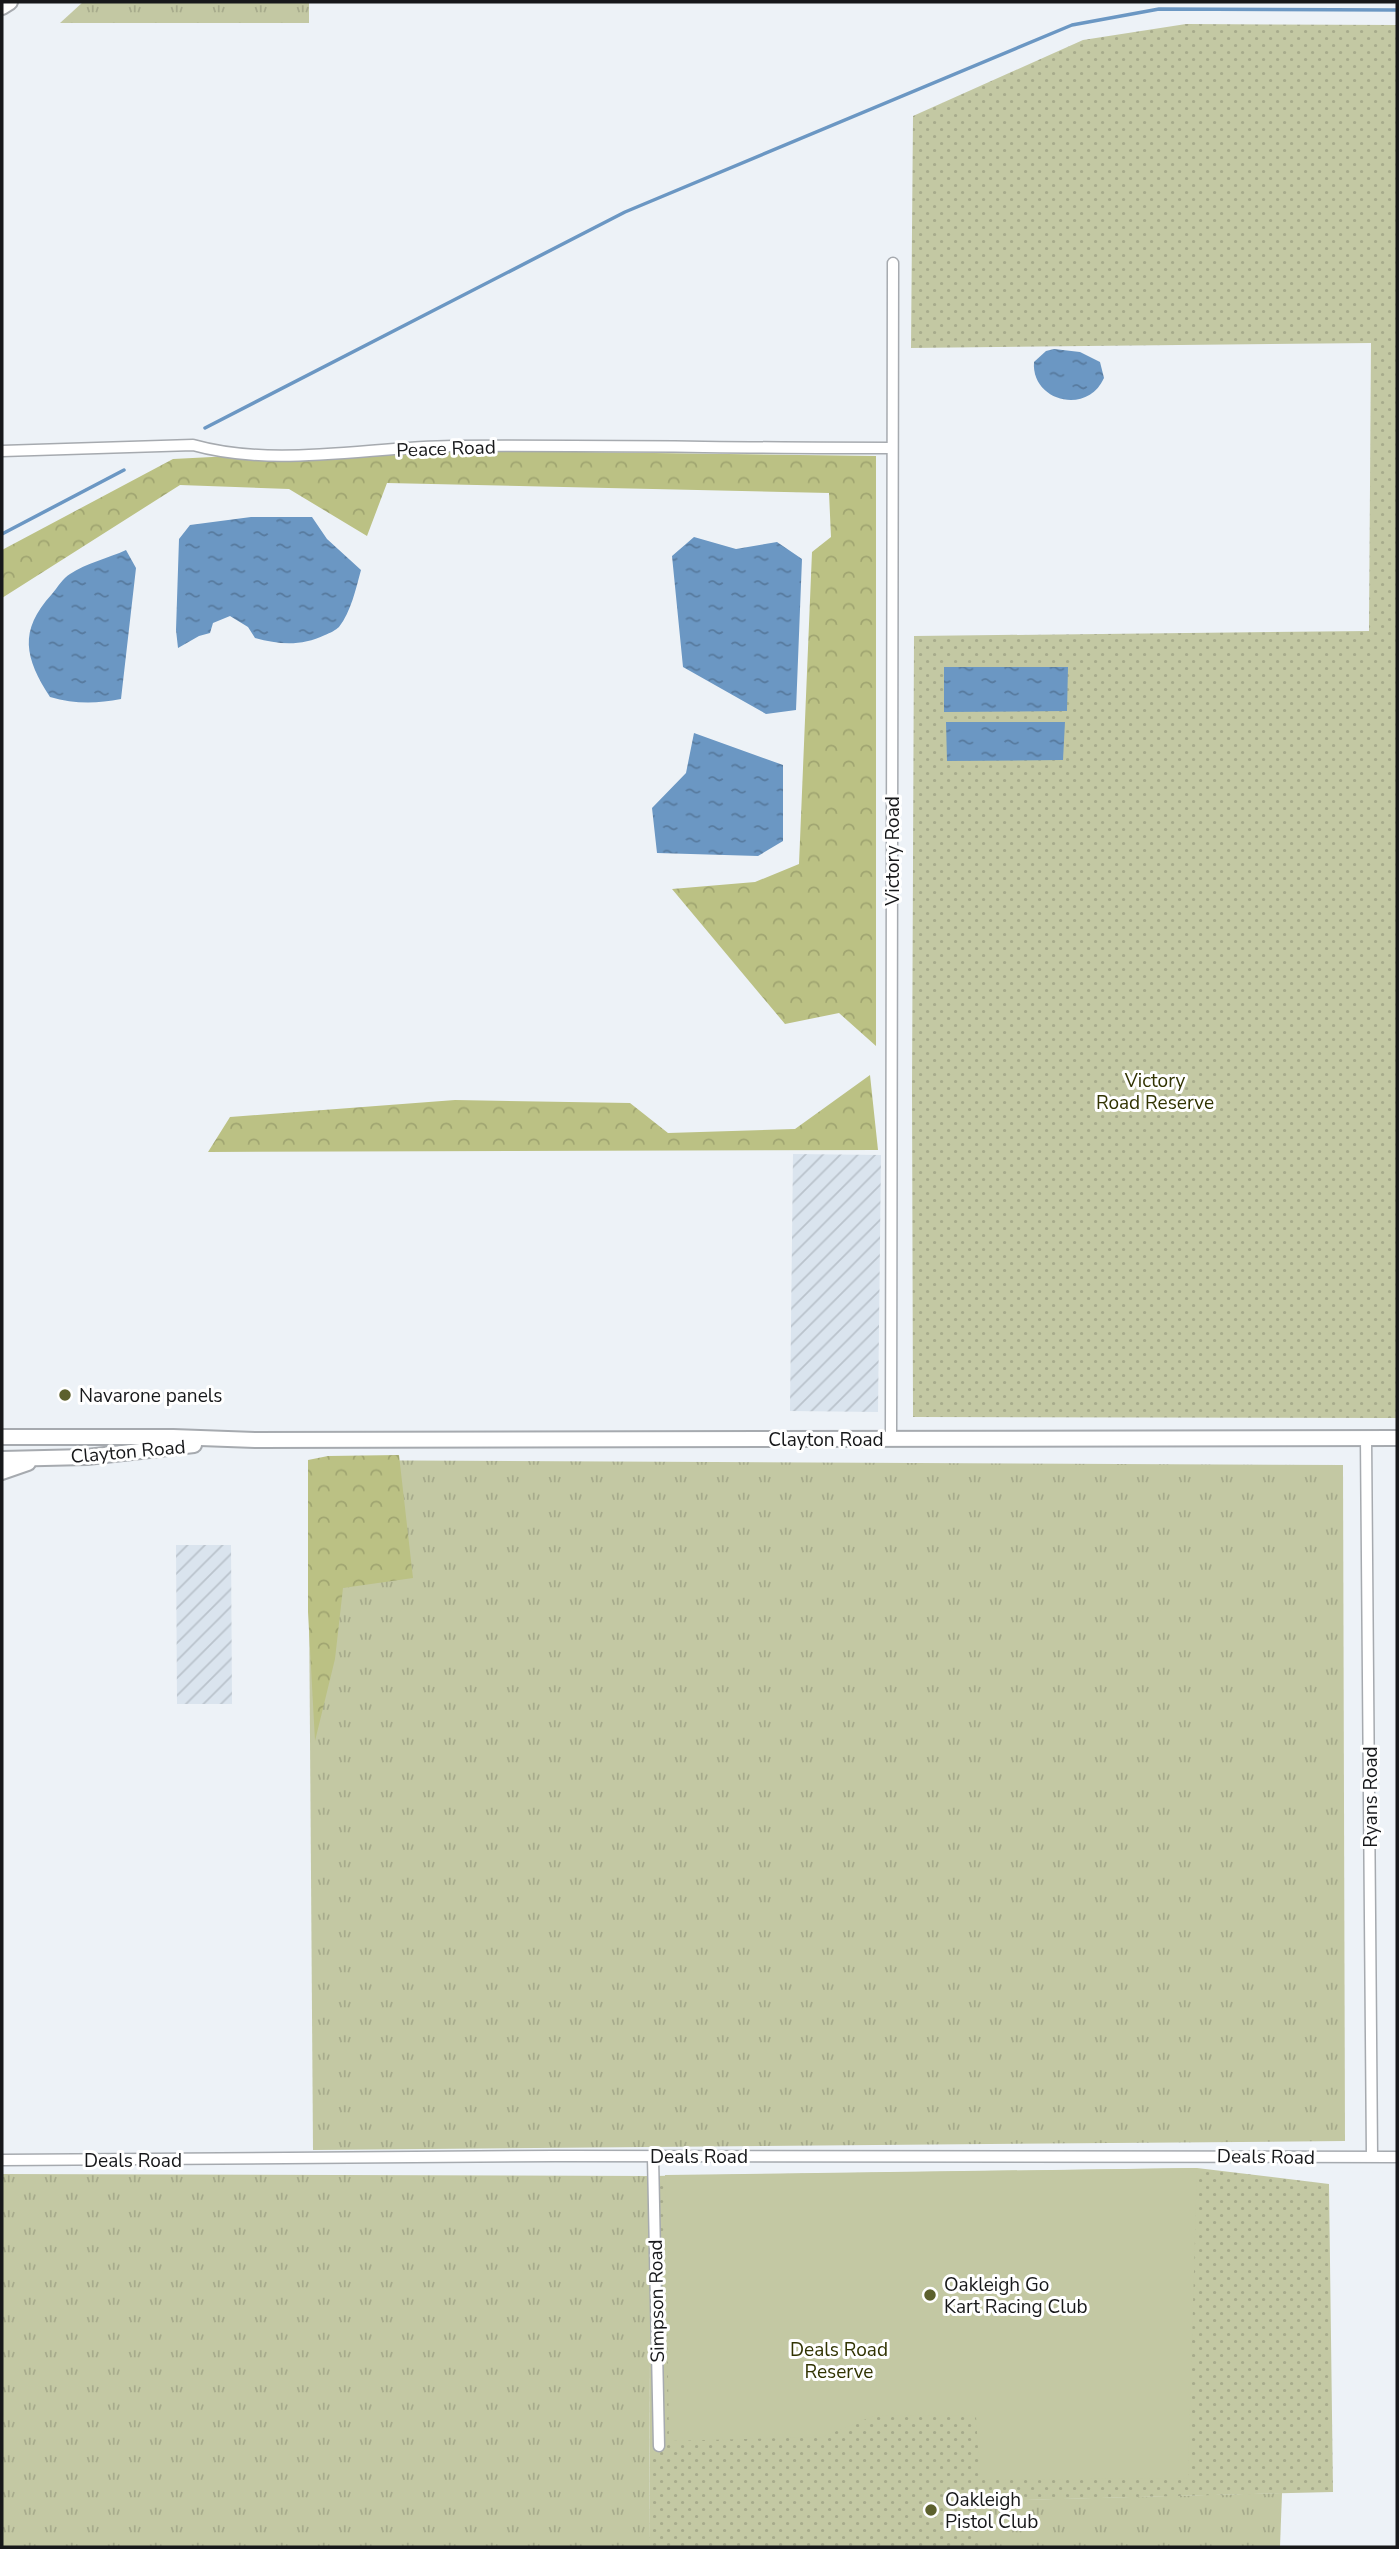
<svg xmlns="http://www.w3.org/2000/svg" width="1399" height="2549" font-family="'Nunito Sans',sans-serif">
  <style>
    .industrial { fill: url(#industrial-furrows) }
    .grass { fill: url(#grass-tufts) }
    .forest { fill: url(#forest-crowns) }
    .park { fill: url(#park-dots) }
    .pitch { fill: #c3c8a3 }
    .water { fill: url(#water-ripples) }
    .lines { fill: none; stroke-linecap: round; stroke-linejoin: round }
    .stream { stroke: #6b97c3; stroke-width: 3.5 }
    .minor-casing { stroke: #a6aaaf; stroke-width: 13 }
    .primary-casing { stroke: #a6aaaf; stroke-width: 18 }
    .minor { stroke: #fff; stroke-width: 10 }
    .primary { stroke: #fff; stroke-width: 14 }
    .poi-dot { fill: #5c602d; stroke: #fff; stroke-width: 2.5 }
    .labels { text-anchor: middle; stroke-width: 6; stroke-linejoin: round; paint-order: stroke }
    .street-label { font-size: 19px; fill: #17181a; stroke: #fff }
    .park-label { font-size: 19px; fill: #313302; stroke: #fff }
    .poi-label { font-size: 19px; fill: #17181a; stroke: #fff; text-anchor: start }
  </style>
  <defs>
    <pattern id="industrial-furrows" width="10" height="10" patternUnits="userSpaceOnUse" patternTransform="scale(1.75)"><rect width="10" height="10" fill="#dae4ee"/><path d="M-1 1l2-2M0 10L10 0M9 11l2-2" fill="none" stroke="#bac3cc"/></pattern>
    <pattern id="grass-tufts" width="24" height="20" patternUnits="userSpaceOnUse" patternTransform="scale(1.75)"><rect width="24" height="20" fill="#c3c8a3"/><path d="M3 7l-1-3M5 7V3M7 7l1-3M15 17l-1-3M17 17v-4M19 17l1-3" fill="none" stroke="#a7ab8c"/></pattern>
    <pattern id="forest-crowns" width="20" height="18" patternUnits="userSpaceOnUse" patternTransform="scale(1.75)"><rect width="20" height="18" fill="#bbc184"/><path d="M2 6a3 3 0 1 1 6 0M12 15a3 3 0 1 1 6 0" fill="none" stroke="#a0a571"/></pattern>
    <pattern id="park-dots" width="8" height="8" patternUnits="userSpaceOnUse" patternTransform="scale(1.75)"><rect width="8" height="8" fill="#c3c8a3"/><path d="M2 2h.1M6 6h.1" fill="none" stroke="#a7ab8c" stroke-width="1.8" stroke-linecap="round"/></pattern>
    <pattern id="water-ripples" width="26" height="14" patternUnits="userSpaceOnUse" patternTransform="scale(1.75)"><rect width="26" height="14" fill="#6b97c3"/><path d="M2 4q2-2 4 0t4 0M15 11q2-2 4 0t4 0" fill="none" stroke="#577a9e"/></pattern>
  </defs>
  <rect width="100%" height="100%" fill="#edf2f7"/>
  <g class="industrial">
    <polygon points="793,1154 881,1155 878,1412 790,1411"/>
    <polygon points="176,1545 231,1545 232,1704 177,1704"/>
  </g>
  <g class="grass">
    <polygon points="83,2 309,2 309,23 60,23"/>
    <polygon points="308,1460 1343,1465 1345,2141 313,2150"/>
    <polygon points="2,2174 651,2176 649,2547 2,2547"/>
    <polygon points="1282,2493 1280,2547 981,2547 981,2501"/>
  </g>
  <g class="forest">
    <polygon points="370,449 876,456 876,1046 839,1013 785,1024 672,889 755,882 799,864 812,552 831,537 829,493 387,483 367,536 289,489 180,485 2,598 2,550 173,459"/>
    <polygon points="870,1075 878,1150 208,1152 230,1117 455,1100 630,1103 668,1133 795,1129"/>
    <polygon points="399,1455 413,1578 343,1588 335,1659 315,1741 308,1612 308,1460 328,1456"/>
  </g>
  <g class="park">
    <polygon points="1186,24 1397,25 1397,1418 913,1417 912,1090 914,636 1369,631 1371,343 911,348 913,116 1083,40"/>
    <polygon points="1197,2168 1329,2184 1333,2492 982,2501 981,2547 649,2547 651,2176"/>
  </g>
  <polygon class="pitch" points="1197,2168 1188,2478 980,2480 976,2416 876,2415 822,2437 669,2441 665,2175"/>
  <g class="water">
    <path d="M1054 349 1080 352 1100 362 1104 378C1087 416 1031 401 1034 362L1046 351Z"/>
    <path d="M251 517H312L327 539 361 570C356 588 351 612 339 627 336 630 330 633 325 635 302 646 280 645 255 638L248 627 230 616 213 623 210 633 199 636 178 648 176 630 179 539 190 525Z"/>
    <polygon points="694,537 736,549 777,542 802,559 796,710 766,714 683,667 672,556"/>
    <path d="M126 550 136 568 121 699C96 704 74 704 50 697 25 658 18 631 52 594 57 588 63 578 70 574 86 563 109 558 126 550Z"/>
    <polygon points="944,667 1068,667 1067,711 944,712"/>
    <polygon points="946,722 1065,722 1063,760 947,761"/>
    <polygon points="694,733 783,765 783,841 758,856 657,853 652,808 686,773"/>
  </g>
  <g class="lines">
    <g class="stream">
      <polyline points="205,428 625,212 1072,25 1159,9 1397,10"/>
      <polyline points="2,534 124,470"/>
    </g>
    <g class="minor-casing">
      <g id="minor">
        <path d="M2 451 193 445C275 468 368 447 452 446 599 445 746 448 892 448"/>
        <polyline points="1366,1438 1372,2156"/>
        <polyline points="891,1439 893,263"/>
        <polyline points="653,2157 659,2446"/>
        <polyline points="2,2160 555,2156 1397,2157"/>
      </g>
    </g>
    <g class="primary-casing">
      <g id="primary">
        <polyline points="2,7 10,2"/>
        <polyline points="2,1437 173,1437 255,1440 1397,1438"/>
        <polyline points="2,1459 87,1457 194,1445"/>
        <polyline points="2,1472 28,1463"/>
      </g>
    </g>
    <use href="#minor" class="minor"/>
    <use href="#primary" class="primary"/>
  </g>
  <g class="poi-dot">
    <circle cx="65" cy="1395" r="7"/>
    <circle cx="930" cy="2295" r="7"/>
    <circle cx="931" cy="2510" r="7"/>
  </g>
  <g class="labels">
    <g class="street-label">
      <text transform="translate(446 448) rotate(-2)" y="7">Peace Road</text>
      <text transform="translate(892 851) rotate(-90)" y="7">Victory Road</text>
      <text x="826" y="1446">Clayton Road</text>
      <text transform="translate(128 1451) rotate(-5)" y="7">Clayton Road</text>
      <text transform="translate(1370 1797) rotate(-90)" y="7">Ryans Road</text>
      <text x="699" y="2163">Deals Road</text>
      <text transform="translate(1266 2156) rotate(1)" y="7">Deals Road</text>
      <text x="133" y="2167">Deals Road</text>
      <text transform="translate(656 2301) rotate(-91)" y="7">Simpson Road</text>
    </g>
    <g class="park-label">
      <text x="1155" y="1087">Victory<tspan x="1155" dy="22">Road Reserve</tspan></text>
      <text x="839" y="2356">Deals Road<tspan x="839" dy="22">Reserve</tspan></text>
    </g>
    <g class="poi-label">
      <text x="79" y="1402">Navarone panels</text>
      <text x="944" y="2291">Oakleigh Go<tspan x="944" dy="22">Kart Racing Club</tspan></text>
      <text x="945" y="2506">Oakleigh<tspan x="945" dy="22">Pistol Club</tspan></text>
    </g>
  </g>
  <rect width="1399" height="2549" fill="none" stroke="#17181a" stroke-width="7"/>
</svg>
